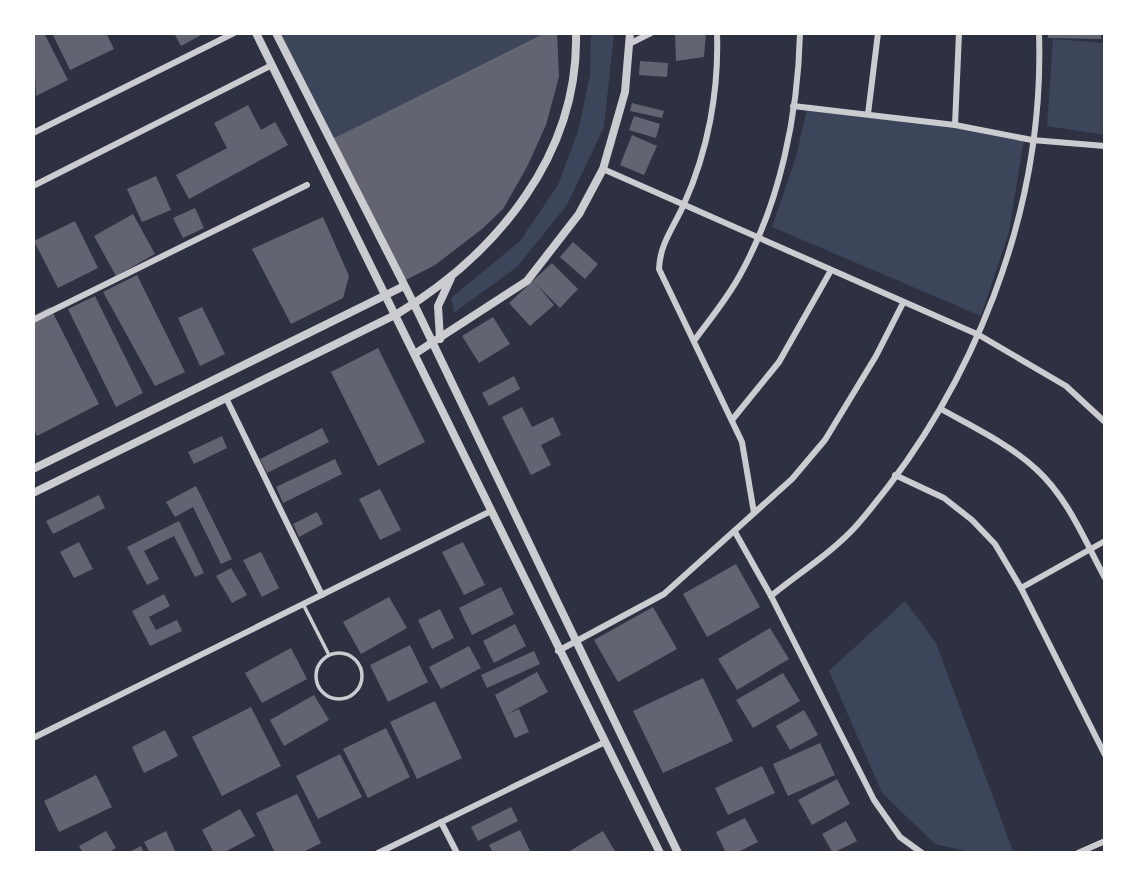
<svg xmlns="http://www.w3.org/2000/svg" width="1138" height="886" font-family="Arial,sans-serif">
  <style>
    .green { fill: #3c4559 }
    .building { fill: #626471 }
    .lines { fill: none; stroke-linecap: round; stroke-linejoin: round }
    .service { stroke: #caccd0; stroke-width: 3.5 }
    .minor { stroke: #caccd0; stroke-width: 6 }
    .tertiary { stroke: #caccd0; stroke-width: 8 }
  </style>
  <rect width="100%" height="100%" fill="#2d3142"/>
  <g class="green">
    <polygon points="278,33 545,33 330,140"/>
    <polygon points="591,33 614,33 604,127 567,205 517,267 454,313 451,298 520,241 558,185 578,131 590,75"/>
    <polygon points="1053,39 1105,43 1105,135 1047,126"/>
    <polygon points="808,104 1024,139 1009,232 981,316 772,227 796,157"/>
    <polygon points="905,601 936,643 1013,851 975,853 935,844 882,793 829,671"/>
  </g>
  <g class="building">
    <polygon points="33,33 44,33 68,80 36,96"/>
    <polygon points="52,33 106,33 114,49 70,70"/>
    <polygon points="174,33 205,33 181,46"/>
    <polygon points="545,33 557,33 559,77 546,125 527,167 503,209 482,229 435,265 404,281 330,140"/>
    <polygon points="675,33 706,33 704,57 676,61"/>
    <polygon points="1048,33 1101,33 1101,39 1048,38"/>
    <polygon points="640,61 668,63 667,77 639,75"/>
    <polygon points="632,103 664,111 662,118 630,111"/>
    <polygon points="248,105 261,130 275,122 288,145 189,199 176,175 227,148 214,123"/>
    <polygon points="634,116 660,124 656,138 629,130"/>
    <polygon points="632,135 657,146 644,175 620,165"/>
    <polygon points="156,176 171,210 142,222 127,189"/>
    <polygon points="195,208 204,228 183,238 173,218"/>
    <polygon points="133,214 155,254 116,276 94,236"/>
    <polygon points="323,217 349,276 343,298 291,324 252,249"/>
    <polygon points="75,221 98,268 58,288 34,241"/>
    <polygon points="573,242 598,264 585,279 560,257"/>
    <polygon points="552,263 578,289 560,308 536,284 554,305 530,326 509,303"/>
    <polygon points="137,275 185,372 155,386 103,292"/>
    <polygon points="95,296 143,393 116,407 68,309"/>
    <polygon points="50,307 99,404 37,436 33,429 33,316"/>
    <polygon points="202,307 225,354 200,366 178,318"/>
    <polygon points="493,317 510,344 479,363 462,336"/>
    <polygon points="378,348 425,442 378,466 331,372"/>
    <polygon points="514,376 520,389 489,406 482,393"/>
    <polygon points="522,407 532,427 553,417 561,435 541,445 551,465 531,475 502,417"/>
    <polygon points="322,428 329,442 267,473 260,459"/>
    <polygon points="222,436 227,448 194,464 188,452"/>
    <polygon points="335,459 342,474 283,503 276,487"/>
    <polygon points="196,486 232,559 221,564 193,507 175,517 166,502"/>
    <polygon points="380,489 401,530 380,540 359,499"/>
    <polygon points="99,495 105,508 53,534 46,521"/>
    <polygon points="317,512 323,524 299,537 293,524"/>
    <polygon points="179,521 204,573 195,577 174,536 144,551 159,579 147,585 127,547"/>
    <polygon points="79,542 93,569 74,578 60,552"/>
    <polygon points="463,542 485,585 464,595 442,552"/>
    <polygon points="261,552 279,588 262,597 243,560"/>
    <polygon points="736,564 760,607 707,637 683,594"/>
    <polygon points="231,568 247,595 232,603 216,576"/>
    <polygon points="501,587 514,614 472,635 459,608"/>
    <polygon points="164,594 170,606 149,617 156,630 177,620 182,631 150,646 132,611"/>
    <polygon points="389,597 407,628 361,654 343,622"/>
    <polygon points="653,607 677,649 618,682 594,640"/>
    <polygon points="440,609 454,638 432,649 418,620"/>
    <polygon points="515,624 526,646 494,663 483,641"/>
    <polygon points="770,628 789,659 737,690 718,659"/>
    <polygon points="410,645 428,682 388,702 370,665"/>
    <polygon points="469,646 481,668 441,689 429,667"/>
    <polygon points="291,648 307,679 262,703 245,673"/>
    <polygon points="534,651 540,664 487,688 481,675"/>
    <polygon points="537,672 548,692 505,715 519,709 529,732 515,738 495,695"/>
    <polygon points="783,673 800,701 753,728 736,700"/>
    <polygon points="703,678 733,741 663,773 633,711"/>
    <polygon points="314,695 329,720 284,746 270,720"/>
    <polygon points="435,701 462,758 417,779 390,722"/>
    <polygon points="251,707 281,766 222,796 192,737"/>
    <polygon points="804,710 818,735 790,750 776,726"/>
    <polygon points="386,728 410,777 368,798 343,749"/>
    <polygon points="165,730 178,756 144,773 132,747"/>
    <polygon points="820,743 835,775 788,796 773,764"/>
    <polygon points="340,754 362,797 318,819 296,776"/>
    <polygon points="762,766 775,793 728,815 715,788"/>
    <polygon points="96,775 112,807 59,832 44,801"/>
    <polygon points="837,779 850,804 812,825 798,800"/>
    <polygon points="297,794 321,843 301,853 275,853 256,813"/>
    <polygon points="511,807 518,821 478,841 471,827"/>
    <polygon points="240,809 255,836 223,853 214,853 202,830"/>
    <polygon points="745,818 758,842 736,853 726,853 716,832"/>
    <polygon points="846,821 857,841 833,853 822,834"/>
    <polygon points="520,830 531,853 493,853 489,845"/>
    <polygon points="106,831 116,848 108,853 83,853 79,846"/>
    <polygon points="166,831 176,853 150,853 144,842"/>
    <polygon points="603,831 616,853 571,853 570,851"/>
    <polygon points="141,846 144,853 127,853"/>
  </g>
  <g class="lines">
    <g class="service">
      <polyline points="303,604 329,655"/>
      <circle cx="339" cy="676" r="23"/>
    </g>
    <g class="minor">
      <path d="M717 33C719 91 708 151 684 204 674 227 660 243 659 269L742 442 754 513"/>
      <polyline points="631,43 651,33"/>
      <polyline points="793,106 955,125 1032,140 1105,146"/>
      <polyline points="868,114 878,33"/>
      <polyline points="955,125 959,33"/>
      <polyline points="33,133 234,33"/>
      <polyline points="603,169 979,335 1066,386 1105,422"/>
      <polyline points="33,186 272,65"/>
      <polyline points="33,320 307,185"/>
      <path d="M694 341C710 319 727 299 740 275 780 203 798 115 800 33"/>
      <polyline points="227,400 322,595"/>
      <path d="M941 409C973 427 1009 444 1036 469 1068 498 1085 541 1105 578"/>
      <polyline points="732,420 779,362 830,272"/>
      <polyline points="895,475 944,498 972,520 995,544 1021,588 1105,755"/>
      <polyline points="735,532 771,596 874,800 900,837 922,853"/>
      <polyline points="1021,588 1105,541"/>
      <path d="M771 596C799 573 833 552 857 525 973 391 1045 212 1039 33"/>
      <polyline points="558,651 664,594 792,479 825,440 876,356 903,303"/>
      <polyline points="33,738 491,511"/>
      <polyline points="441,822 457,853"/>
      <polyline points="378,853 603,743"/>
      <polyline points="1078,853 1105,841"/>
    </g>
    <g class="tertiary">
      <polyline points="256,33 660,853"/>
      <polyline points="276,33 414,304 678,853"/>
      <polyline points="440,339 438,306 451,278"/>
      <polyline points="416,353 527,281 579,214 603,169 625,92 630,33"/>
      <polyline points="33,469 402,287"/>
      <path d="M33 493 397 314C497 254 579 154 576 33"/>
    </g>
  </g>
  <rect width="1138" height="886" fill="none" stroke="#ffffff" stroke-width="70"/>
</svg>
